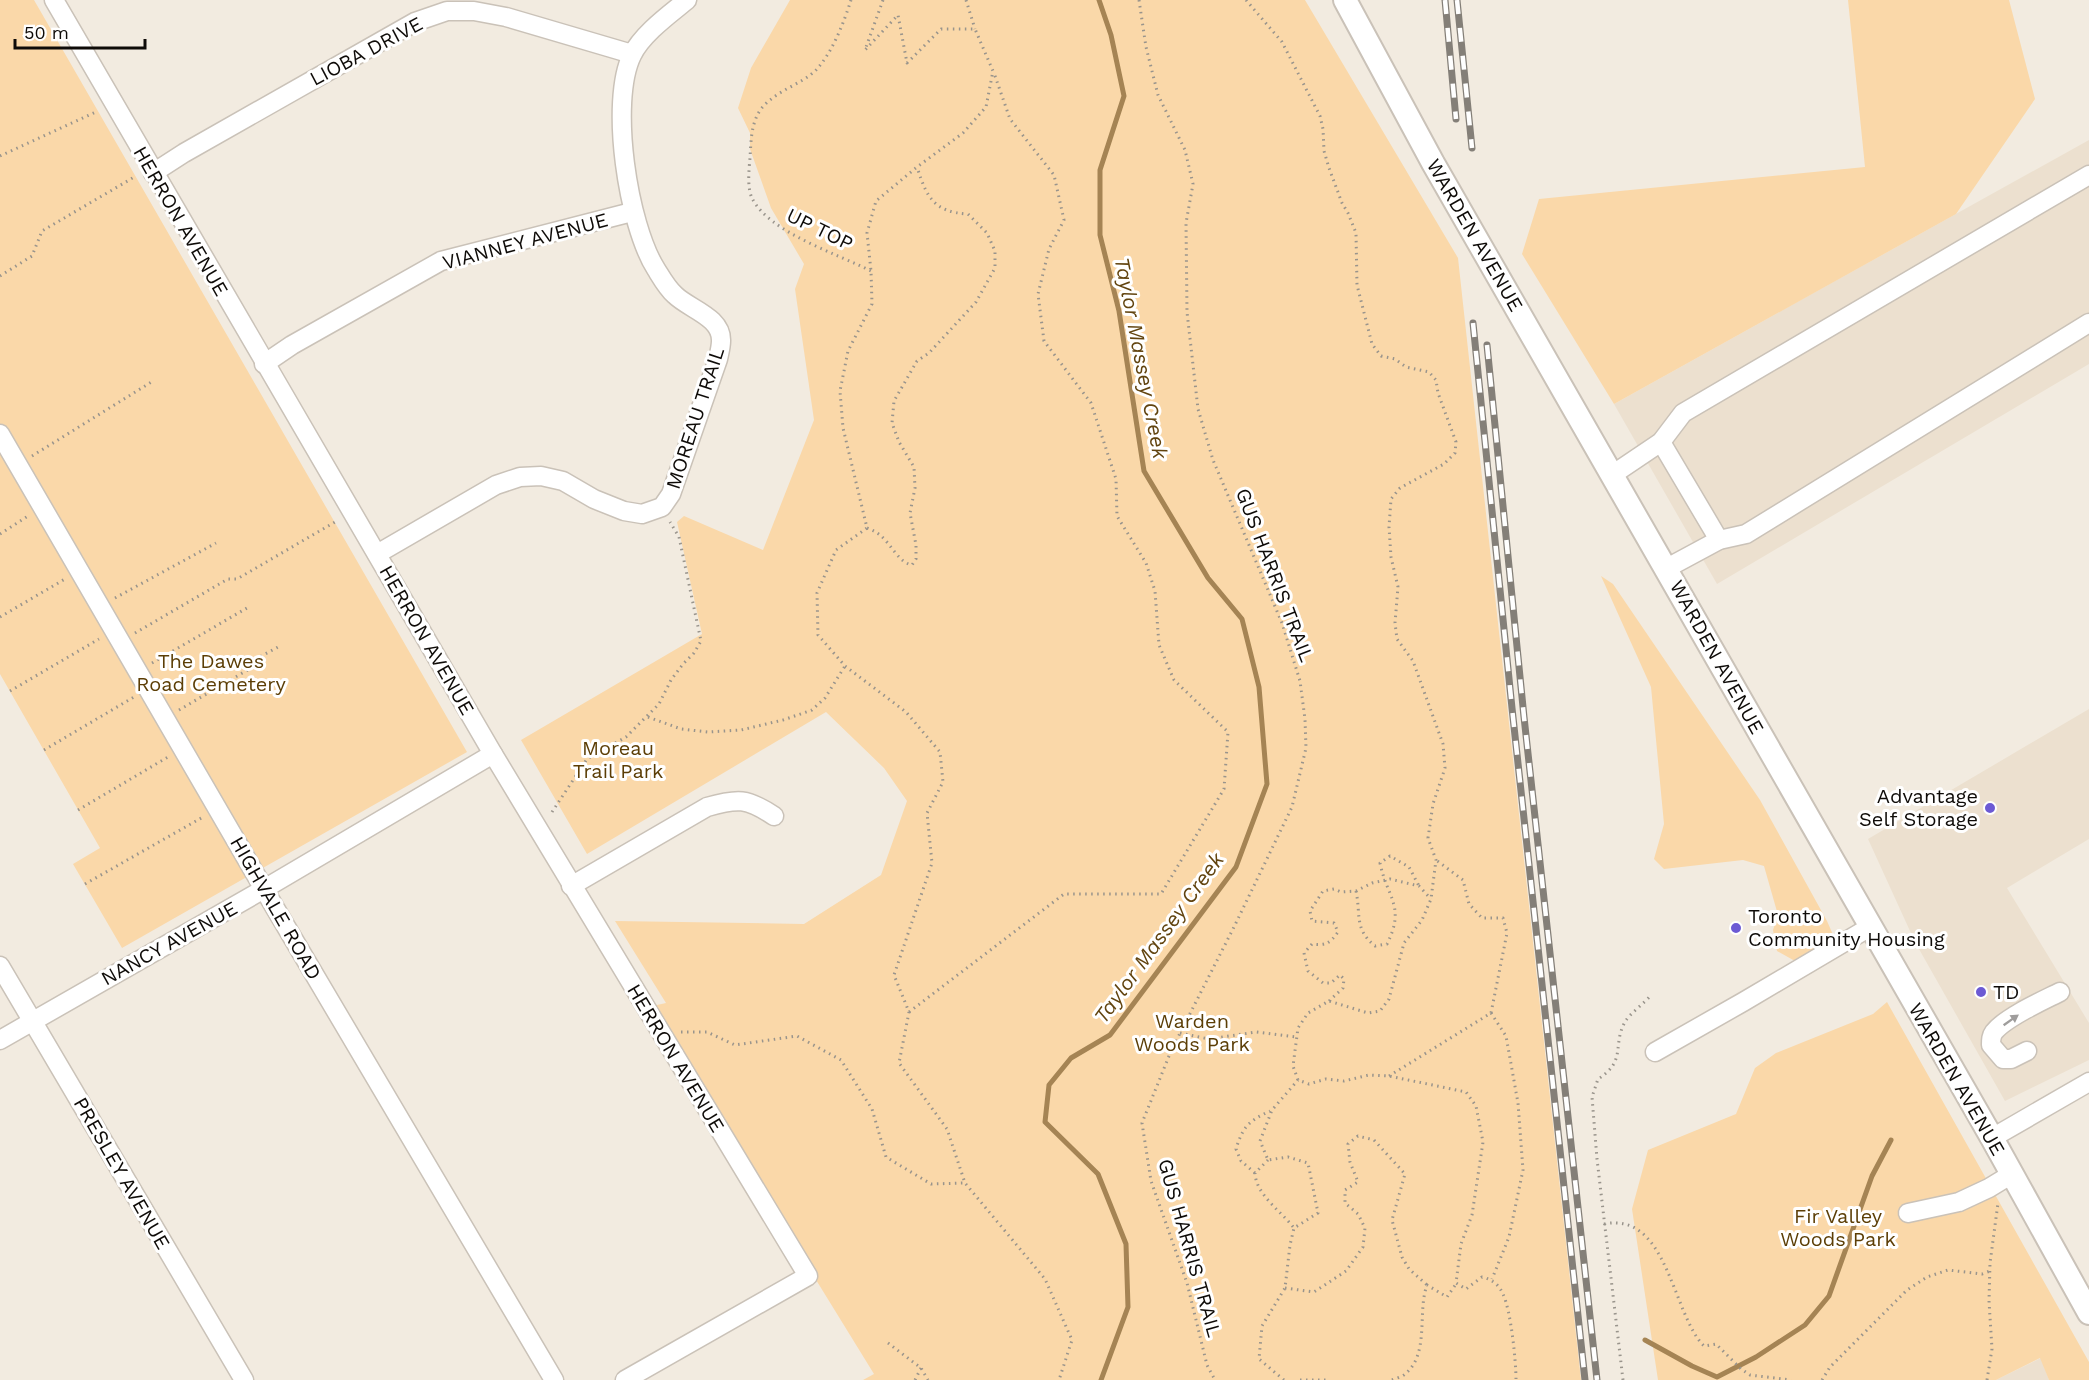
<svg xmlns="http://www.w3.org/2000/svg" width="2089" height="1380" font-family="'Work Sans',sans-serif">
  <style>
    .built { fill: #ece0cf }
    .green { fill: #fad8a9 }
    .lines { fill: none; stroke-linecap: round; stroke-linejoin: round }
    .stream { stroke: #a58454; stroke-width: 5 }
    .minor-casing { stroke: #cac2b8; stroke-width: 21 }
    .major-casing { stroke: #cac2b8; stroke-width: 26 }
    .path { stroke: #99948c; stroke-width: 3; stroke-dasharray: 1.5 4.5; stroke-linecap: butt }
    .minor { stroke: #fff; stroke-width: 18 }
    .major { stroke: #fff; stroke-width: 22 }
    .rail-casing { stroke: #847f78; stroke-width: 7 }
    .rail { stroke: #fff; stroke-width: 4.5; stroke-dasharray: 14; stroke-linecap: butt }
    .oneway { fill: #9f9d9c }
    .poi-dot { fill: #6c5ad4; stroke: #fff; stroke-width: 2 }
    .labels { text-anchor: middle; stroke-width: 6; stroke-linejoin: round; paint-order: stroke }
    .street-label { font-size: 20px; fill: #0e0b08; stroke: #fff }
    .park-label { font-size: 20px; fill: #5c3e06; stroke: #fff }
    .poi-label { font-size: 20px; fill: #0e0b08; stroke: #fff; text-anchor: start }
    .water-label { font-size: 21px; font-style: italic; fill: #62440f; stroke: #fff }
  </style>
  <rect width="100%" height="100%" fill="#f2ebe0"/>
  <g class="built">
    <polygon points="2089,140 2089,364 1717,584 1614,404"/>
    <polygon points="2089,709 2089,839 2007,888 2089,1023 2089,1060 2005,1101 1915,942 1868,839"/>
    <polygon points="2041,1358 2049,1380 1996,1380"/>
  </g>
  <g class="green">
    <polygon points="0,0 34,0 467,752 122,948 73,864 100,848 0,674"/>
    <polygon points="790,0 1305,0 1458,258 1581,1380 863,1380 874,1374 648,1007 666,1003 615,921 804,924 881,875 907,801 884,768 826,712 587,854 521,740 702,634 677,522 684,516 763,550 814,420 795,289 804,264 771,208 750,149 750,133 738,108 751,68"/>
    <polygon points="1848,0 2009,0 2035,99 1956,214 1614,404 1522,254 1539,199 1865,167"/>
    <polygon points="1601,576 1613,584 1760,800 1827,921 1834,937 1795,961 1777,951 1773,930 1778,915 1764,866 1743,860 1664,869 1654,859 1664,824 1651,687"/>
    <polygon points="1887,1002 2089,1362 2089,1380 2049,1380 2040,1358 1996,1380 1658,1380 1632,1209 1648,1150 1736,1114 1755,1068 1776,1053 1873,1014"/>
  </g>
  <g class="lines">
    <g class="stream">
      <polyline points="1099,0 1111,35 1124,96 1100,170 1100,235 1119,311 1144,471 1208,578 1242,619 1259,687 1267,784 1236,867 1110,1035 1071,1058 1049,1085 1045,1122 1098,1174 1126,1244 1128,1307 1101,1380"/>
      <polyline points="1645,1340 1692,1366 1717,1377 1756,1357 1805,1325 1829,1296 1872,1176 1891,1140"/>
    </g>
    <g class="minor-casing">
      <g id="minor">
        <polyline points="54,0 493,754 808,1276 625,1380"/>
        <polyline points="153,173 184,153 415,22 447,11 474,11 506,17 632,54"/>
        <polyline points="264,364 292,345 441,261 632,212"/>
        <polyline points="0,434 275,908 554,1380"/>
        <polyline points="1661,442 1719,540"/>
        <polyline points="1612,475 1661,442 1683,413 2089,175"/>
        <path d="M377 554 496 485 520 477 541 476 563 481 594 499 624 511 642 514 662 507 671 494 718 359C719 354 721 347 721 341 722 317 689 309 675 295 667 288 661 277 656 269 628 225 609 102 632 55 642 34 670 14 687 0"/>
        <polyline points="1667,568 1719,540 1746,534 2089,323"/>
        <path d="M571 886 707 807C738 798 747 798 774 816"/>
        <polyline points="0,966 244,1380"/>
        <polyline points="0,1040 264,889 493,754"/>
        <path d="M2027 1051 2011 1059H2003L1991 1045C1991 1040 1991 1036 1994 1032 2006 1017 2042 1001 2060 992"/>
        <polyline points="1655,1052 1743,1002 1870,927"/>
        <polyline points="1992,1138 2089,1082"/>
        <polyline points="1908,1213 1959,1202 1989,1188 2012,1174"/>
      </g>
    </g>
    <g class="major-casing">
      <polyline id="major" points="1345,0 1433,163 1992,1138 2089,1313"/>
    </g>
    <g class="path">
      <path d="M851 0C844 22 833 51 817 69 803 84 776 90 761 109 751 123 751 141 750 158 749 169 747 188 752 198 768 232 838 254 871 271"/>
      <polyline points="883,0 865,50 898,15 907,63 941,29 975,29 993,71 986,107 963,133 917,167 876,201 867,233 871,271 872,304 848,351 840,391 843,428 867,528 836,550 817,593 818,635 845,666 906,712 940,752 943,782 927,813 932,863 894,975 909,1012 899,1063 947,1129 965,1183 1045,1279 1072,1340 1059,1380"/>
      <polyline points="966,0 975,29"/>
      <polyline points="1139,0 1146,47 1158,95 1185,150 1193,184 1186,223 1187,312 1198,409 1213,460 1282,623 1300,681 1305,719 1306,748 1292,807 1234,927 1171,1051 1142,1123 1151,1181 1187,1283 1207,1365 1215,1380"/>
      <path d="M1246 0 1282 42 1320 116 1323 129 1324 151 1329 168 1342 203 1348 213 1356 233 1357 285 1372 344 1381 356 1395 359 1406 367 1429 372 1436 380 1438 393 1456 442 1455 453 1444 464 1400 488 1391 499 1389 527 1391 557 1398 587 1395 623 1397 639 1413 661 1443 744 1445 768 1433 804 1428 838 1436 860 1431 899 1422 920 1404 943 1389 999 1380 1011 1368 1013 1329 1001 1308 1013 1298 1028 1293 1066 1298 1080 1309 1084 1326 1079 1344 1081 1369 1075 1389 1076 1466 1092 1476 1106 1483 1142 1472 1215 1461 1244 1456 1283 1466 1289 1482 1277C1492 1279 1499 1285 1503 1294 1511 1311 1516 1361 1516 1380"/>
      <polyline points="0,156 98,111"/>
      <polyline points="0,276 32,256 42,231 136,176"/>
      <polyline points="32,456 153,381"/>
      <path d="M867 528C872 530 876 532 880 535 891 544 899 563 912 565L916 559V545L910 513 915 488 914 467 899 442 892 423 894 401 917 361 929 353 976 302 995 268V251L987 233 968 214C934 212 927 198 917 167"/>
      <polyline points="0,534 28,516"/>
      <polyline points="115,598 216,543"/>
      <polyline points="0,617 65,579"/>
      <polyline points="135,633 228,579 237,579 335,522"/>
      <polyline points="152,663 247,608"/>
      <polyline points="10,691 99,639"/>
      <polyline points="179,710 256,665 254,660 280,646"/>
      <polyline points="648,717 681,729 708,732 741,730 783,720 812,710 825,698 845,666"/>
      <polyline points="44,750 134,697"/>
      <polyline points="78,810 168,757"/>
      <polyline points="552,812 587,759 626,737 659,704 671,680 683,664 694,653 701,641 679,537 670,522"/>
      <polyline points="85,884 203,817"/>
      <path d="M1356 891C1361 915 1354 929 1375 946L1387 944C1406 906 1387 898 1380 863L1390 856 1409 867 1419 886"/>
      <path d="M1329 1001 1343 988 1344 979 1340 975 1331 983H1323L1308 971 1304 953 1312 944C1326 946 1330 943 1338 932L1334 923 1312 921 1310 911 1323 891 1334 889 1341 892 1356 891 1372 883 1390 879 1419 886 1431 899"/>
      <polyline points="909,1012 1064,894 1161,894 1224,789 1228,732 1174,680 1159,645 1155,591 1146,563 1117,516 1116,479 1091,403 1044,341 1038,294 1049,249 1064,220 1054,175 1010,119 994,73"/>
      <polyline points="1491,1013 1506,1036 1518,1103 1523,1170 1509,1237 1492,1279"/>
      <polyline points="681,1032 707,1032 735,1045 797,1036 841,1060 872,1109 886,1157 931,1184 965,1183"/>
      <polyline points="1180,1033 1209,1039 1256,1032 1296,1037"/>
      <polyline points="1389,1076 1491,1013 1507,933 1503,918 1482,918 1469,904 1463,880 1436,860"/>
      <path d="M1268 1160 1255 1173C1256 1195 1281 1211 1294 1228"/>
      <path d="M1255 1173 1241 1161 1236 1149C1243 1126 1249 1121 1270 1111"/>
      <path d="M1604 1224C1668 1211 1672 1314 1704 1346L1716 1344 1741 1369 1750 1375 1791 1380"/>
      <polyline points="1285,1288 1314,1292 1346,1271 1363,1247 1365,1228 1358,1214 1345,1203 1345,1190 1358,1182 1350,1162 1348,1144 1358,1136 1374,1140 1405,1174 1392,1220 1402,1257 1409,1269 1427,1285"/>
      <polyline points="888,1343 921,1368 928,1380"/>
      <polyline points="915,1380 921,1368"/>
      <polyline points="1284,1380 1259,1359 1262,1326 1285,1288 1290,1245 1294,1228 1318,1213 1308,1163 1288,1157 1268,1160 1260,1141 1272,1110 1298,1080"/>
      <polyline points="1300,1380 1329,1380"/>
      <path d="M1392 1380C1396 1378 1402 1377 1405 1374 1430 1354 1417 1312 1427 1285L1447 1297 1456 1284"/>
      <path d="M1623 1380 1597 1159 1592 1097 1598 1079C1627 1061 1612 1045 1625 1022 1630 1013 1644 1004 1651 995"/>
      <polyline points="1822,1380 1830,1367 1907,1290 1927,1277 1948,1270 1982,1274 1990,1271"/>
      <polyline points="1987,1380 1992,1349 1989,1301 1990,1263 1998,1203"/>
    </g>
    <use href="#minor" class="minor"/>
    <use href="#major" class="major"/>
    <g class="rail-casing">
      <g id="rail">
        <polyline points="1445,0 1456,119"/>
        <polyline points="1457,0 1472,148"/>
        <polyline points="1473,323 1512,708 1585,1380"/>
        <polyline points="1487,345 1524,717 1597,1380"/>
      </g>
    </g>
    <use href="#rail" class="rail"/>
  </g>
  <defs><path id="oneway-solid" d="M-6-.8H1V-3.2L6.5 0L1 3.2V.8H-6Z" transform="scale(1.5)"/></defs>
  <use class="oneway" href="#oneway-solid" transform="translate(2011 1020) rotate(-35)"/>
  <g class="poi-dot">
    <circle cx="1990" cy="808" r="6"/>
    <circle cx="1736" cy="928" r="6"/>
    <circle cx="1981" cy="992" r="6"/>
  </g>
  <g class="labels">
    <g class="street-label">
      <text transform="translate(366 51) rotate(-28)" y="7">LIOBA DRIVE</text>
      <text transform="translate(181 221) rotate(60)" y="7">HERRON AVENUE</text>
      <text transform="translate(820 229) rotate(26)" y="7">UP TOP</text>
      <text transform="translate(1475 235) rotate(60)" y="7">WARDEN AVENUE</text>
      <text transform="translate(525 241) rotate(-15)" y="7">VIANNEY AVENUE</text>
      <text transform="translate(695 418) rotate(-72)" y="7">MOREAU TRAIL</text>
      <text transform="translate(1275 575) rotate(69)" y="7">GUS HARRIS TRAIL</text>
      <text transform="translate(427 640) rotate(60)" y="7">HERRON AVENUE</text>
      <text transform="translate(1717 657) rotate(61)" y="7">WARDEN AVENUE</text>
      <text transform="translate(276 908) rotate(60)" y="7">HIGHVALE ROAD</text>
      <text transform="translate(169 943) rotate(-29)" y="7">NANCY AVENUE</text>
      <text transform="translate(676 1058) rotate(59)" y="7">HERRON AVENUE</text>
      <text transform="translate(1957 1079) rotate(60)" y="7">WARDEN AVENUE</text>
      <text transform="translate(122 1173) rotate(60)" y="7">PRESLEY AVENUE</text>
      <text transform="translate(1190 1248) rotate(74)" y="7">GUS HARRIS TRAIL</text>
    </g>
    <g class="park-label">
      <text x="211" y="668">The Dawes<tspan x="211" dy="23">Road Cemetery</tspan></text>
      <text x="618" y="755">Moreau<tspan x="618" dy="23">Trail Park</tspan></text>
      <text x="1192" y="1028">Warden<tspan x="1192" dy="23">Woods Park</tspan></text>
      <text x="1838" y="1223">Fir Valley<tspan x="1838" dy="23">Woods Park</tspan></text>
    </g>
    <g class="poi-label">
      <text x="1978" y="803" text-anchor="end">Advantage<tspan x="1978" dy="23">Self Storage</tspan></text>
      <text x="1748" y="923">Toronto<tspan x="1748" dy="23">Community Housing</tspan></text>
      <text x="1993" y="999">TD</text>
    </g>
    <g class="water-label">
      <text transform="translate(1141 358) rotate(79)" y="7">Taylor Massey Creek</text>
      <text transform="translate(1159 938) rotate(-54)" y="7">Taylor Massey Creek</text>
    </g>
  </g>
  <path d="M15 39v9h130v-9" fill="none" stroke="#0e0b08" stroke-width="3"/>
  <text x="24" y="39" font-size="18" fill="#0e0b08" stroke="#ffffff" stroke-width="4.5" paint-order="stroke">50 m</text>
</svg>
